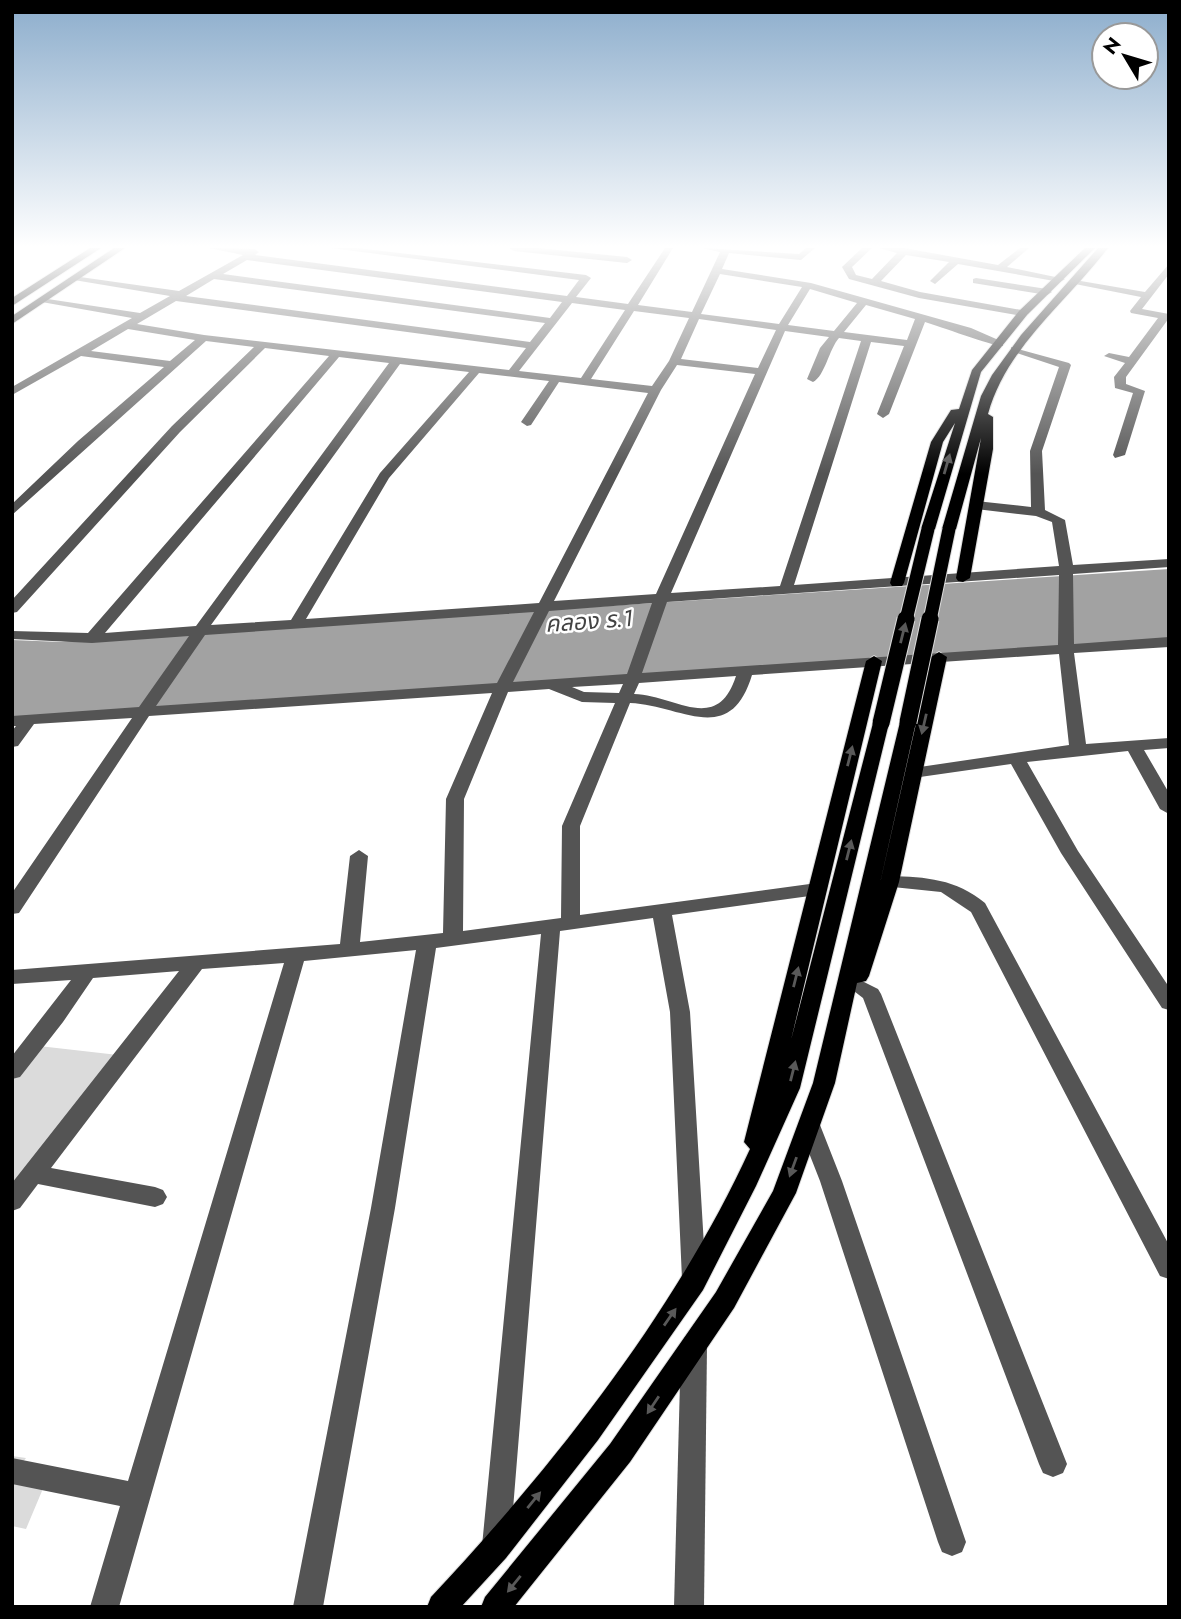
<svg xmlns="http://www.w3.org/2000/svg" width="1181" height="1619" font-family="Jost,'Noto Sans Thai',sans-serif">
  <style>
    .green { fill: #dbdbdb }
    .water { fill: #a2a2a2 }
    .lines { fill: none; stroke-linecap: round; stroke-linejoin: round }
    .major-casing { stroke: #dbdbdb; stroke-width: 2 }
    .minor { fill: #545454; fill-rule: evenodd }
    .major { fill: #000; fill-rule: evenodd }
    .major-bridge-far1-casing { stroke: #dbdbdb; stroke-width: 15; stroke-linecap: butt }
    .major-bridge-casing { stroke: #dbdbdb; stroke-width: 19; stroke-linecap: butt }
    .major-bridge-far1 { stroke: #000; stroke-width: 13 }
    .major-bridge { stroke: #000; stroke-width: 17 }
    .oneway { fill: #595959 }
    .labels { text-anchor: middle; stroke-width: 5; stroke-linejoin: round; paint-order: stroke }
    .water-label { font-size: 23px; font-style: italic; fill: #434343; stroke: #fff }
  </style>
  <rect width="100%" height="100%" fill="#fff"/>
  <g class="green">
    <polygon points="39,1046 118,1055 12,1190 12,1072"/>
    <polygon points="12,1456 26,1458 16,1471 47,1479 26,1529 12,1526"/>
  </g>
  <polygon class="water" points="1169,569 1169,640 12,718 12,640 61,642"/>
  <g class="lines">
    <g class="major-casing">
      <g id="major">
        <polygon points="90,248 101,248 12,306 12,298"/>
        <polygon points="114,248 125,248 12,324 12,316"/>
        <polygon points="1085,248 1095,248 1027,315 981,372 935,529 928,533 921,529 955,423 943,442 904,583 902,586 892,586 890,583 931,442 951,410 959,409 972,370 1019,311"/>
        <path d="M1098 248H1108C1067 302 1007 346 988 414L993 417V449L970 578 963 582 958 581 956 578 981 438 956 529 949 533 942 529 981 396 992 375 1021 335Z"/>
        <polygon points="939,652 947,657 899,882 869,976 866,981 857,983 835,1083 796,1193 734,1308 630,1462 514,1607 481,1607 485,1597 610,1444 716,1292 773,1191 813,1083 900,722 908,717 916,722 879,888 931,657"/>
        <path d="M874 656 882 661 791 1040 873 723 881 718 889 723 800 1088 756 1186 703 1290 598 1440 506 1558 461 1607H427L431 1597C552 1468 676 1311 750 1149L744 1142 866 661Z"/>
      </g>
    </g>
    <g class="minor">
      <path d="M209 248 254 249 259 252 255 255 567 296 579 280 331 248H357L586 275 591 278 576 297 628 304 665 248H673L638 305 692 312 720 252 702 248 799 254 806 248H815L801 260 729 253 722 269 811 283 971 328 1003 342V346C995 347 939 326 925 322L889 414 883 418 877 414 904 346 871 342 794 585 1059 566 1052 522 1036 516 976 509 969 505 976 501 1031 507 1030 451 1059 367 1011 351V347L1069 363 1071 365 1042 451 1045 510 1065 520 1073 565 1169 559V567L1073 574 1074 644 1169 637V647L1074 653 1086 744 1169 738V748L1144 750 1169 793V814L1160 809 1128 751 1027 762 1078 851 1169 987V1010L1162 1008 1061 853 1011 764 913 778 905 773 913 768 1069 745 1059 654 752 675C730 748 681 705 630 703L580 826V915L817 883 826 889 817 895 672 915 690 1012 706 1279 703 1287 694 1290 685 1287 682 1279 670 1012 653 918 560 931 510 1546 506 1556 496 1560 486 1556 482 1546 541 934 436 948 395 1208 323 1607H293L371 1208 416 950 304 961 119 1607H90L120 1506 12 1484V1458L128 1481 284 963 202 969 51 1168 155 1187 163 1190 167 1197 163 1204 155 1207 38 1184 20 1208 12 1211V1183L179 971 93 978 63 1022 20 1077 12 1079V1056L71 980 12 984V970L340 944 350 856 359 850 368 856 360 942 443 933 446 799 492 693 149 716 19 913 12 914V893L132 718 34 724 18 746 12 747V731L16 726H12V716L139 707 189 636 92 643 12 639V631L88 633 329 356 265 348 180 432 17 612 12 613V600L172 426 254 347 206 341 12 515V504L78 441 164 367 81 356 12 395V387L132 318 36 301 41 298 140 313 170 296 68 279 73 276 179 291 243 255ZM247 260 562 302 550 318 223 274ZM720 274 802 287 779 324 701 314ZM214 279 545 323 530 342 186 296ZM810 289 857 303 834 331 788 325ZM176 301 526 348 509 370 204 335 137 324ZM572 303 625 310 581 378 519 371ZM866 305 915 319 907 340 844 332ZM634 311 689 318 669 361 652 386 591 379ZM699 319 776 330 758 368 681 359ZM128 329 195 340 170 361 91 351ZM785 331 829 337 820 348 807 379 813 382C825 376 829 349 839 338L861 341 780 586 671 593ZM339 357 389 363 196 626 105 633ZM400 364 469 372 380 473 291 620 211 625ZM677 365 755 374 656 594 554 601 661 390ZM479 373 549 381 521 422 527 426 531 425 559 382 648 393 539 603 306 619 389 478ZM1059 575 1058 645 642 673 667 602ZM652 603 627 674 513 682 549 611ZM534 612 497 683 156 706 205 635ZM736 676C717 735 675 695 634 694L639 683ZM623 684 619 693 584 692 572 687ZM549 689 582 702 615 703 562 826 561 918 463 931 464 799 508 692Z"/>
      <polygon points="509,248 538,248 627,257 632,260 627,263 514,251"/>
      <polygon points="862,248 872,248 852,267 856,275 872,279 897,253 879,248 904,248 998,265 1020,248 1029,248 1007,267 1065,279 1060,282 958,264 935,284 930,281 949,262 906,255 881,281 920,292 1027,311 1027,315 1023,316 919,298 849,279 842,267"/>
      <polygon points="1169,264 1169,274 1142,309 1169,314 1169,318 1126,377 1126,384 1145,391 1125,455 1115,458 1113,455 1133,393 1115,388 1114,377 1125,363 1104,356 1109,353 1129,357 1158,318 1131,313 1130,311 1141,297 1070,283 1075,280 1145,292"/>
      <polygon points="976,278 1047,289 1052,292 1047,295 973,283 973,279"/>
      <path d="M890 876C926 877 956 879 985 903L1169 1245V1279L1160 1276 971 912 941 892 883 886 881 882 883 878Z"/>
      <polygon points="856,978 878,989 881,994 1067,1464 1063,1473 1053,1477 1043,1473 1039,1464 863,998 846,985 849,980"/>
      <polygon points="809,1116 817,1119 820,1125 842,1181 966,1542 962,1552 952,1556 942,1552 938,1542 820,1181 798,1125 801,1119"/>
      <polygon points="694,1333 703,1337 707,1345 704,1607 674,1607 681,1345 685,1337"/>
    </g>
    <use href="#major" class="major"/>
    <g class="major-bridge-far1-casing">
      <g id="major-bridge-far1">
        <polyline points="906,620 928,529"/>
        <polyline points="930,620 949,529"/>
      </g>
    </g>
    <g class="major-bridge-casing">
      <g id="major-bridge">
        <polyline points="908,722 930,619"/>
        <polyline points="881,723 906,619"/>
      </g>
    </g>
    <use href="#major-bridge-far1" class="major-bridge-far1"/>
    <use href="#major-bridge" class="major-bridge"/>
  </g>
  <defs><path id="oneway-solid" d="M-6-.8H1V-3.2L6.5 0L1 3.2V.8H-6Z" transform="scale(1.75)"/></defs>
  <g class="oneway">
    <use href="#oneway-solid" transform="translate(947 464) rotate(-74)"/>
    <use href="#oneway-solid" transform="translate(903 633) rotate(-76)"/>
    <use href="#oneway-solid" transform="translate(924 724) rotate(103)"/>
    <use href="#oneway-solid" transform="translate(850 756) rotate(-76)"/>
    <use href="#oneway-solid" transform="translate(849 850) rotate(-76)"/>
    <use href="#oneway-solid" transform="translate(796 977) rotate(-76)"/>
    <use href="#oneway-solid" transform="translate(793 1071) rotate(-76)"/>
    <use href="#oneway-solid" transform="translate(793 1167) rotate(110)"/>
    <use href="#oneway-solid" transform="translate(670 1317) rotate(-55)"/>
    <use href="#oneway-solid" transform="translate(653 1405) rotate(124)"/>
    <use href="#oneway-solid" transform="translate(534 1500) rotate(-51)"/>
    <use href="#oneway-solid" transform="translate(514 1584) rotate(129)"/>
  </g>
  <linearGradient id="sky" x2="0" y2="1"><stop stop-color="#8cadcc"/><stop offset="0.52" stop-color="#fff"/><stop offset="1" stop-color="#fff" stop-opacity="0"/></linearGradient>
  <rect width="1181" height="474" fill="url(#sky)"/>
  <g class="labels">
    <g class="water-label">
      <text transform="translate(589 621) rotate(-4)" y="8">คลอง ร.1</text>
    </g>
  </g>
  <rect width="1181" height="1619" fill="none" stroke="#000000" stroke-width="28"/>
  <g transform="translate(1125 56) rotate(308)"><circle r="33" fill="#ffffff" stroke="#999999" stroke-width="2"/>
  <path d="M0-5L12 26L0 18L-12 26Z" fill="#000000"/>
  <text y="-10" font-size="19" font-weight="bold" text-anchor="middle" fill="#000000">N</text>
  </g>
</svg>
